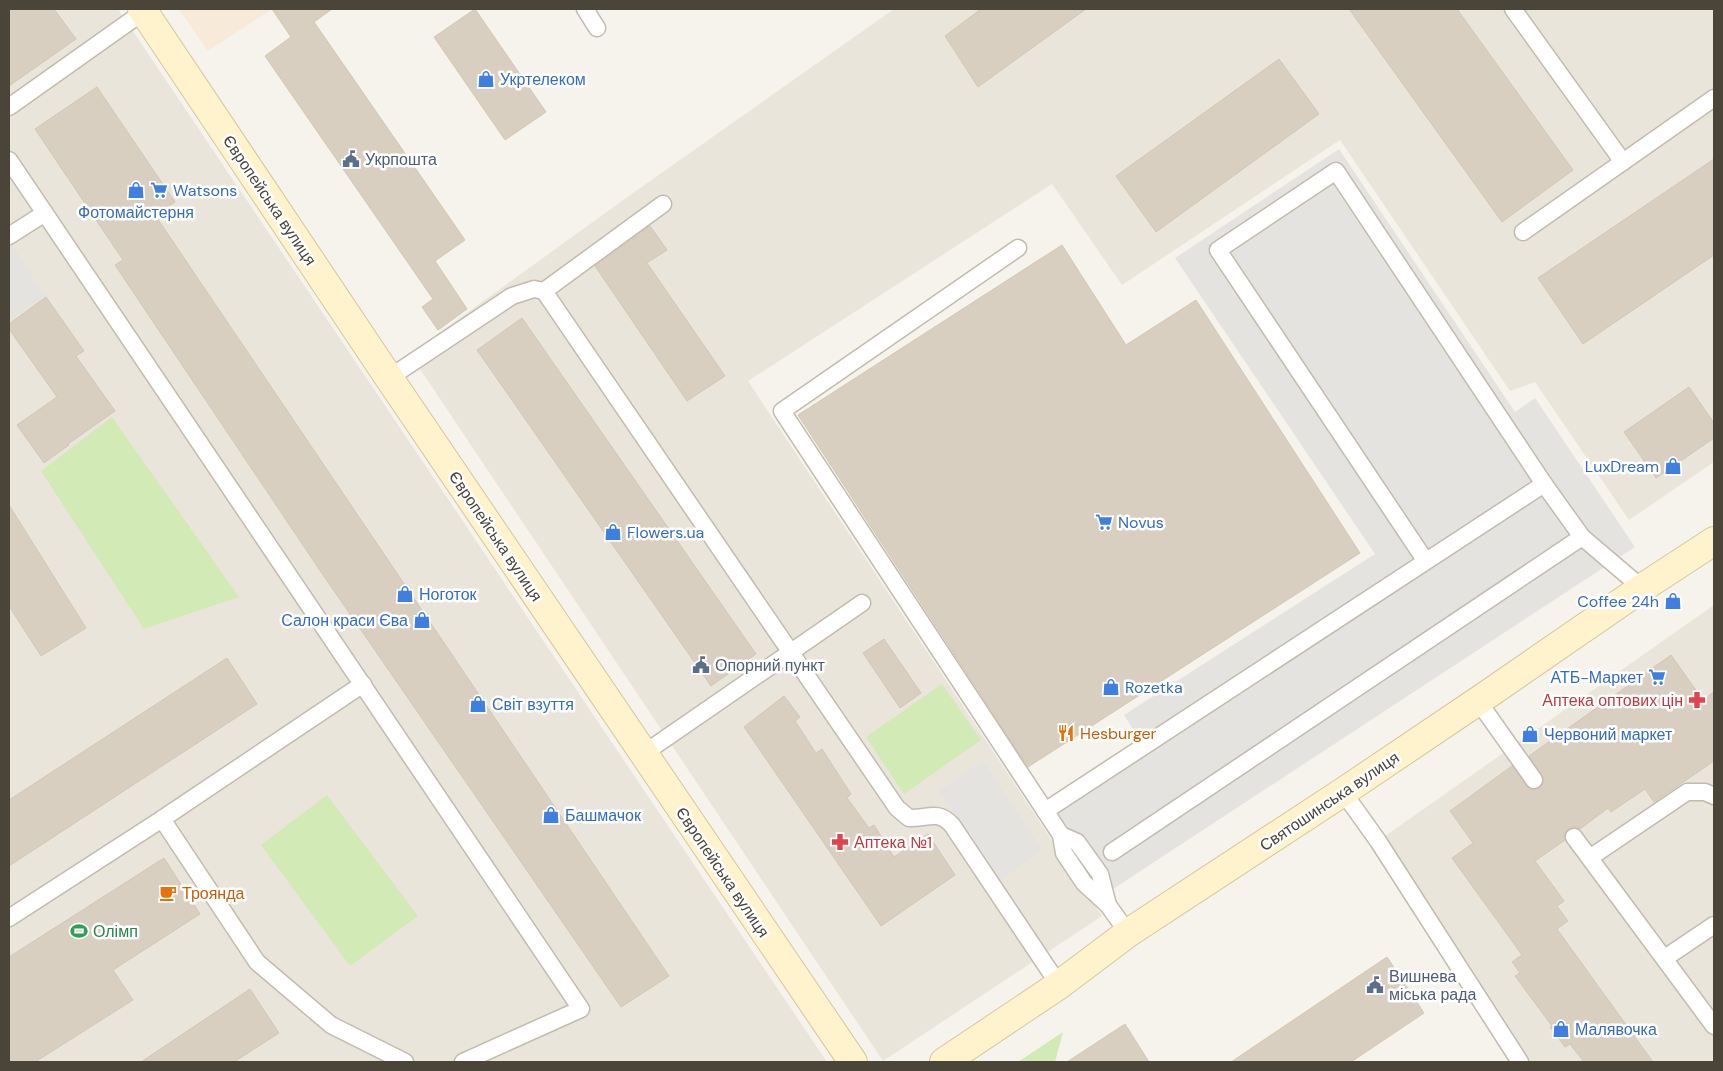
<svg xmlns="http://www.w3.org/2000/svg" width="1723" height="1071" font-family="'DM Sans',sans-serif">
  <style>
    .residential { fill: #eae5da }
    .commercial { fill: #f7ead8 }
    .green { fill: #d2eab5 }
    .parking { fill: #e5e3e0 }
    .building { fill: #d8cfc1; stroke: #d3c7b4 }
    .lines { fill: none; stroke-linecap: round; stroke-linejoin: round }
    .lane-casing { stroke: #c2bbae; stroke-width: 19 }
    .secondary-casing { stroke: #d6c79b; stroke-width: 30 }
    .lane { stroke: #fff; stroke-width: 16 }
    .secondary { stroke: #fff3cd; stroke-width: 28 }
    .labels { text-anchor: middle; stroke-width: 5; stroke-linejoin: round; paint-order: stroke }
    .shop-label { font-size: 16px; fill: #366cbe; stroke: #fff; text-anchor: start }
    .service-label { font-size: 16px; fill: #4e5e75; stroke: #fff; text-anchor: start }
    .street-label { font-size: 16px; fill: #4b4439; stroke: #fff }
    .health-label { font-size: 16px; fill: #be3a42; stroke: #fff; text-anchor: end }
    .food-label { font-size: 16px; fill: #c56008; stroke: #fff; text-anchor: start }
    .leisure-label { font-size: 16px; fill: #27864d; stroke: #fff; text-anchor: start }
  </style>
  <rect width="100%" height="100%" fill="#f6f3ec"/>
  <g class="residential">
    <polygon points="9,9 118,9 827,1062 9,1062"/>
    <polygon points="894,9 1714,9 1714,462 1629,520 1535,382 1510,391 1340,140 1122,285 1052,184 748,381 1102,916 883,1061 410,354 626,198"/>
    <polygon points="1714,605 1714,1062 1520,1062 1378,841"/>
  </g>
  <polygon class="commercial" points="179,9 272,9 208,51"/>
  <g class="green">
    <polygon points="112,417 239,597 144,629 41,471"/>
    <polygon points="942,684 981,740 904,794 866,737"/>
    <polygon points="327,795 418,916 350,966 261,845"/>
    <polygon points="1063,1032 1055,1062 1018,1062"/>
  </g>
  <g class="parking">
    <polygon points="1339,149 1515,412 1535,398 1635,547 1107,893 1048,800 1139,739 1124,715 1375,554 1175,258"/>
    <polygon points="9,239 45,297 9,319"/>
    <polygon points="983,760 1042,850 999,881 939,791"/>
  </g>
  <g class="building">
    <polygon points="9,9 54,9 76,39 9,86"/>
    <polygon points="272,9 332,9 314,22 465,240 435,261 467,309 438,330 422,307 433,299 265,56 291,37"/>
    <polygon points="475,9 546,112 505,140 434,37"/>
    <polygon points="981,9 1086,9 978,87 945,36"/>
    <polygon points="1349,9 1457,9 1573,170 1502,222"/>
    <polygon points="1279,59 1319,114 1156,232 1116,176"/>
    <polygon points="97,87 175,202 155,215 669,976 621,1007 321,572 115,265 123,260 35,129"/>
    <polygon points="1714,159 1714,255 1583,344 1538,278"/>
    <polygon points="650,226 667,250 647,263 725,376 687,401 595,266"/>
    <polygon points="1062,245 1126,345 1196,300 1360,553 1028,767 798,415"/>
    <polygon points="46,297 84,351 76,356 115,411 68,444 69,445 44,463 17,425 57,397 9,329 9,324"/>
    <polygon points="522,318 756,654 711,686 477,350"/>
    <polygon points="1689,387 1714,423 1714,438 1656,478 1624,432"/>
    <polygon points="9,505 86,628 41,656 9,606"/>
    <polygon points="884,639 921,693 900,708 863,653"/>
    <polygon points="1671,655 1703,700 1714,692 1714,761 1654,802 1645,789 1611,812 1608,808 1580,829 1573,827 1568,829 1565,833 1565,840 1535,861 1564,901 1557,906 1568,921 1557,929 1653,1062 1584,1062 1570,1044 1565,1047 1550,1027 1552,1026 1515,976 1520,973 1512,962 1522,955 1452,858 1473,843 1450,811 1512,766 1529,789 1534,790 1539,788 1543,784 1544,779 1529,756"/>
    <polygon points="227,658 257,704 9,866 9,800"/>
    <polygon points="784,696 800,717 795,721 816,753 822,749 851,794 847,798 869,828 874,825 894,857 928,834 955,875 881,926 744,727"/>
    <polygon points="164,858 200,914 113,970 133,1000 35,1062 9,1062 9,957"/>
    <polygon points="1387,957 1424,1013 1351,1062 1231,1062"/>
    <polygon points="250,989 279,1033 234,1062 141,1062"/>
    <polygon points="1125,1024 1149,1062 1067,1062"/>
  </g>
  <g class="lines">
    <g class="lane-casing">
      <g id="lane">
        <polyline points="585,9 597,28"/>
        <polyline points="1513,9 1623,162"/>
        <polyline points="9,107 143,12"/>
        <polyline points="9,160 581,1009 463,1062"/>
        <polyline points="1523,232 1714,98"/>
        <polyline points="9,236 45,213"/>
        <polyline points="1018,248 782,411 1061,835 1064,853 1084,883 1108,905 1128,933"/>
        <polyline points="544,291 663,204"/>
        <path d="M389 378 512 296 534 289 544 291 897 808 909 818C927 819 937 809 952 825L1059 985"/>
        <polyline points="1425,560 1218,250 1336,171 1544,484 1582,537 1642,588"/>
        <polyline points="363,684 162,819 257,962 331,1025 405,1062"/>
        <polyline points="1478,701 1534,780"/>
        <polyline points="643,754 862,603"/>
        <polyline points="1343,792 1378,841 1520,1062"/>
        <polyline points="1045,811 1544,484"/>
        <polyline points="1061,835 1077,842 1092,863 1100,874 1108,905"/>
        <polyline points="1574,837 1714,1026"/>
        <polyline points="1112,852 1582,537"/>
        <polyline points="1591,857 1687,792 1705,792 1714,796"/>
        <polyline points="9,918 162,819"/>
        <polyline points="1665,958 1714,925"/>
      </g>
    </g>
    <g class="secondary-casing">
      <g id="secondary">
        <polyline points="142,9 389,378 853,1062"/>
        <polyline points="944,1062 1059,985 1128,933 1343,792 1478,701 1642,588 1714,541"/>
      </g>
    </g>
    <use href="#lane" class="lane"/>
    <use href="#secondary" class="secondary"/>
  </g>
  <defs>
    <g id="shop-bare" transform="scale(1.35)"><path d="M-5-2.5h2.3a2.7 3.5 0 0 1 5.4 0H5L5.5 6h-11ZM-1.5-2.5h3a1.5 2.3 0 0 0-3 0Z" fill="#3f7fe0" stroke="#fff" stroke-width="2.5" paint-order="stroke"/></g>
    <g id="civic-bare" transform="scale(1.35)"><path d="M-.6-6.5H3V-4.5H.6V-3L4-1V1h2V6H-6V1h2V-1L-.6-3ZM-1.2 2.5V6h2.4V2.5Z" fill="#5c6f8a" stroke="#fff" stroke-width="2.5" paint-order="stroke"/></g>
    <g id="supermarket-bare" transform="scale(1.35)"><path d="M-6-5.5h2.5l.6 2H6L4.5 2H-2.5L-4.4-4H-6ZM-1.5 3.2a1.3 1.3 0 1 0 .1 0ZM3 3.2a1.3 1.3 0 1 0 .1 0Z" fill="#3f7fe0" stroke="#fff" stroke-width="2.5" paint-order="stroke"/></g>
    <g id="pharmacy-bare" transform="scale(1.35)"><path d="M-2-6h4v4h4v4h-4v4h-4v-4h-4v-4h4Z" fill="#e0444e" stroke="#fff" stroke-width="2.5" paint-order="stroke"/></g>
    <g id="restaurant-bare" transform="scale(1.35)"><path d="M-5-6h1v4h1v-4h1v4h1v-4h1v5L-1.5 .5V6h-2V.5L-5-1ZM5-6V6H3V1.5H1.5Q1.5-4 5-6Z" fill="#e8710a" stroke="#fff" stroke-width="2.5" paint-order="stroke"/></g>
    <g id="cafe-bare" transform="scale(1.35)"><path d="M-5.5-4.5H6V0H3Q3 3.5 0 3.5H-2.5Q-5.5 3.5-5.5 0ZM3-3.2v2h1.7v-2ZM-6 4.5H4V6H-6Z" fill="#e8710a" stroke="#fff" stroke-width="2.5" paint-order="stroke"/></g>
    <g id="stadium-bare" transform="scale(1.35)"><path d="M0-5a6.5 5 0 1 0 0 10a6.5 5 0 1 0 0-10ZM-3.5-1.8h7v3.6h-7Z" fill="#2e9e5b" stroke="#fff" stroke-width="2.5" paint-order="stroke"/></g>
  </defs>
  <g fill-rule="evenodd">
    <use href="#shop-bare" x="486" y="79"/>
    <use href="#civic-bare" x="351" y="159"/>
    <use href="#shop-bare" x="136" y="190"/>
    <use href="#supermarket-bare" x="159" y="190"/>
    <use href="#shop-bare" x="1673" y="466"/>
    <use href="#supermarket-bare" x="1104" y="522"/>
    <use href="#shop-bare" x="613" y="532"/>
    <use href="#shop-bare" x="405" y="594"/>
    <use href="#shop-bare" x="1673" y="601"/>
    <use href="#shop-bare" x="422" y="620"/>
    <use href="#civic-bare" x="701" y="665"/>
    <use href="#supermarket-bare" x="1657" y="677"/>
    <use href="#shop-bare" x="1111" y="687"/>
    <use href="#pharmacy-bare" x="1697" y="700"/>
    <use href="#shop-bare" x="478" y="704"/>
    <use href="#restaurant-bare" x="1066" y="733"/>
    <use href="#shop-bare" x="1530" y="734"/>
    <use href="#shop-bare" x="551" y="815"/>
    <use href="#pharmacy-bare" x="840" y="842"/>
    <use href="#cafe-bare" x="168" y="893"/>
    <use href="#stadium-bare" x="79" y="931"/>
    <use href="#civic-bare" x="1375" y="985"/>
    <use href="#shop-bare" x="1561" y="1029"/>
  </g>
  <g class="labels">
    <g class="shop-label">
      <text x="500" y="85">Укртелеком</text>
      <text x="173" y="196">Watsons</text>
      <text x="136" y="218" text-anchor="middle">Фотомайстерня</text>
      <text x="1659" y="472" text-anchor="end">LuxDream</text>
      <text x="1118" y="528">Novus</text>
      <text x="627" y="538">Flowers.ua</text>
      <text x="419" y="600">Ноготок</text>
      <text x="1659" y="607" text-anchor="end">Coffee 24h</text>
      <text x="408" y="626" text-anchor="end">Салон краси Єва</text>
      <text x="1643" y="683" text-anchor="end">АТБ-Маркет</text>
      <text x="1125" y="693">Rozetka</text>
      <text x="492" y="710">Світ взуття</text>
      <text x="1544" y="740">Червоний маркет</text>
      <text x="565" y="821">Башмачок</text>
      <text x="1575" y="1035">Малявочка</text>
    </g>
    <g class="service-label">
      <text x="365" y="165">Укрпошта</text>
      <text x="715" y="671">Опорний пункт</text>
      <text x="1389" y="982">Вишнева<tspan x="1389" dy="18">міська рада</tspan></text>
    </g>
    <g class="street-label">
      <text transform="translate(270 200) rotate(56)" y="6">Європейська вулиця</text>
      <text transform="translate(496 536) rotate(56)" y="6">Європейська вулиця</text>
      <text transform="translate(1329 801) rotate(-34)" y="6">Святошинська вулиця</text>
      <text transform="translate(723 872) rotate(56)" y="6">Європейська вулиця</text>
    </g>
    <g class="health-label">
      <text x="1683" y="706">Аптека оптових цін</text>
      <text x="854" y="848" text-anchor="start">Аптека №1</text>
    </g>
    <g class="food-label">
      <text x="1080" y="739">Hesburger</text>
      <text x="182" y="899">Троянда</text>
    </g>
    <g class="leisure-label">
      <text x="93" y="937">Олімп</text>
    </g>
  </g>
  <rect width="1723" height="1071" fill="none" stroke="#4b4439" stroke-width="20"/>
</svg>
